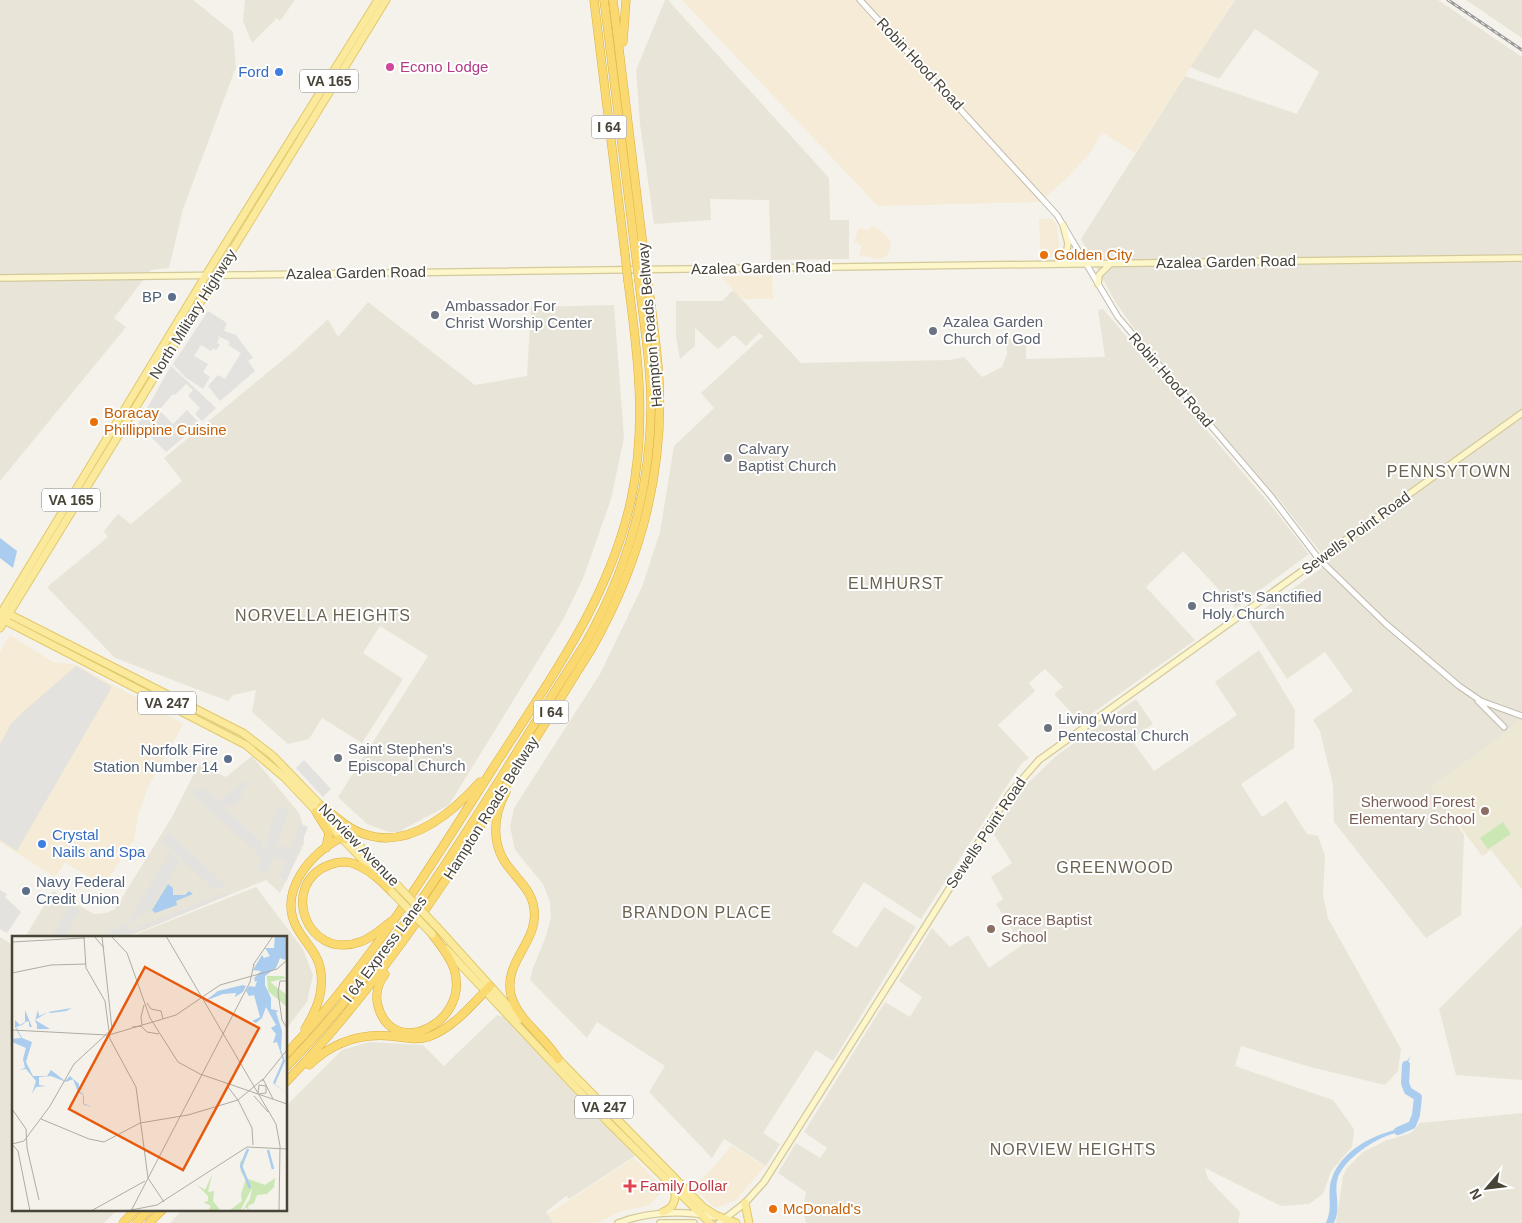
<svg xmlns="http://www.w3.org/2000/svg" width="1522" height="1223" font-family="Helvetica,sans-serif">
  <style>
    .residential { fill: #e8e5d8 }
    .commercial { fill: #f5ebd6 }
    .education { fill: #ede8d4 }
    .green { fill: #cbe7b4 }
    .parking { fill: #e3e2de }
    .water { fill: #a9ccef }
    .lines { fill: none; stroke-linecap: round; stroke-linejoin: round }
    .river { stroke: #a9ccef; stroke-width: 8 }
    .tertiary-casing { stroke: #c0bbad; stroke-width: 7 }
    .secondary-casing { stroke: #d3c99b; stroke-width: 8 }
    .primary-casing { stroke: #e1c96b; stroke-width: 9 }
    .motorway-casing { stroke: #daaf3f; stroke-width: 9 }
    .tertiary { stroke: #fff; stroke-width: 5 }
    .secondary { stroke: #fdf6cb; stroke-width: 5.5 }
    .primary { stroke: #fbe99c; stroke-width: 7 }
    .motorway { stroke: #fad970; stroke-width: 8 }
    .rail-casing { stroke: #989898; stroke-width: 3 }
    .rail { stroke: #fff; stroke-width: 1; stroke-dasharray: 4; stroke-linecap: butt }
    .primary-bridge-casing { stroke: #e1c96b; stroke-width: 9; stroke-linecap: butt }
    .motorway-bridge-casing { stroke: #daaf3f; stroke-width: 9; stroke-linecap: butt }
    .primary-bridge { stroke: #fbe99c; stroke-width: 7 }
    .motorway-bridge { stroke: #fad970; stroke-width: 8 }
    .hotel-dot { fill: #d1479c; stroke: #fff; stroke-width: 2 }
    .shop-dot { fill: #3f7fe0; stroke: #fff; stroke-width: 2 }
    .food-dot { fill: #e8710a; stroke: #fff; stroke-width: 2 }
    .service-dot { fill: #5c6f8a; stroke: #fff; stroke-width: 2 }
    .worship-dot { fill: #6b7280; stroke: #fff; stroke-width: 2 }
    .education-dot { fill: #8d6e63; stroke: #fff; stroke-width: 2 }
    .health-dot { fill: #e0444e; stroke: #fff; stroke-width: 2 }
    .labels { text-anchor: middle; stroke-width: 4; stroke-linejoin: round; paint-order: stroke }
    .shield { fill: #fff; stroke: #7f7c74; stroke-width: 1 }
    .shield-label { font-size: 14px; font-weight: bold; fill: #484438 }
    .street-label { font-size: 15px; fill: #484438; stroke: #fff }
    .hotel-label { font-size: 15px; fill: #b23c85; stroke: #fff; text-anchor: start }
    .shop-label { font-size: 15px; fill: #366cbe; stroke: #fff; text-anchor: end }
    .food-label { font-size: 15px; fill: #c56008; stroke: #fff; text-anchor: start }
    .service-label { font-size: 15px; fill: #4e5e75; stroke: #fff; text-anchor: end }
    .worship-label { font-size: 15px; fill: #5b616d; stroke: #fff; text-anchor: start }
    .education-label { font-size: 15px; fill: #785e54; stroke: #fff; text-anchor: end }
    .health-label { font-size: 15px; fill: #be3a42; stroke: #fff; text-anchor: start }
    .neighbourhood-label { font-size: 16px; letter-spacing: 1px; fill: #6b6350; stroke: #fff }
    .inset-river { fill: none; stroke: #a9ccef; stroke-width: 2.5 }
    .inset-road { fill: none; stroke: #afaca3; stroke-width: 1 }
    .view { fill: #e8590c; fill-opacity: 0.15; stroke: #e8590c; stroke-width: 2.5 }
    .inset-edge { fill: none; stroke: #484438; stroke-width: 2.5 }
  </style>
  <rect width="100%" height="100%" fill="#f4f2ea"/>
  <g class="residential">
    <polygon points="0,0 193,0 233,32 236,67 183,209 169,268 151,270 114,318 126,327 0,481"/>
    <polygon points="245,0 295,0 280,21 277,18 252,43 243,21"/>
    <polygon points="665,0 668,0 829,178 830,220 849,220 849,259 771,260 769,200 710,199 711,220 654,224 640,124 636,70"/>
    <polygon points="1235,0 1438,0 1522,57 1522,721 1519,720 1498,739 1431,787 1464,835 1461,915 1426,938 1334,822 1333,785 1320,731 1313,720 1353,691 1325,652 1287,679 1248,620 1329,563 1281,502 1143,341 1116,303 1081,239 1185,76 1297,114 1319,72 1255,29 1219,79 1190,67"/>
    <polygon points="1466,0 1522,0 1522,38"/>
    <polygon points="733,290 801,363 949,360 964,357 982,377 1002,367 1007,354 1006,339 1026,339 1026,359 1105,357 1098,310 1103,309 1274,509 1309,554 1236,608 1183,551 1146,587 1195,640 1080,722 1054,694 1063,687 1045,669 1029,683 1035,691 998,725 1029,758 1021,764 921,919 864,882 832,932 857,948 884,907 916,927 833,1061 816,1050 763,1133 780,1144 766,1166 724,1139 712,1158 649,1092 665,1066 597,1022 587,1038 530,980 533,968 546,936 551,917 550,902 543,884 515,850 510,827 514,808 600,674 642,587 660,532 674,446 714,408 701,393 763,336 759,333 746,346 734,335 718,349 695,328 695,346 680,359 676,336 676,301 722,301"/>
    <polygon points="368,302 475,385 527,376 531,307 614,305 624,438 611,499 584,576 564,618 449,805 398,832 389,832 367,824 338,797 428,656 380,626 363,653 403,679 362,743 322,718 309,739 288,744 252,712 256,690 233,695 228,701 115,658 47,587 108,537 104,531 118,514 131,524 182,481 164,458 296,349 328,319 338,337"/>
    <polygon points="1259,650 1295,710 1294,748 1241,784 1262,817 1286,801 1307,834 1318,836 1325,856 1323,896 1328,918 1401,1049 1398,1071 1385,1085 1310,1067 1241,1046 1235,1066 1333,1100 1354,1129 1352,1147 1331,1171 1323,1194 1309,1204 1281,1206 1205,1168 1208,1179 1240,1212 1238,1223 806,1223 803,1209 806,1192 778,1173 796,1143 820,1158 827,1148 804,1132 885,1002 910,1017 922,997 899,981 932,928 950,947 968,935 989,968 1022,945 996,904 1003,899 991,877 1012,863 993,833 1025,786 1056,756 1136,699 1153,724 1131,739 1154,771 1237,715 1215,682"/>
    <polygon points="252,756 299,813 304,828 304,844 280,893 266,880 127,937 25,937 53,891 94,914 106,913 115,909 172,817 199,764 226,777"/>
    <polygon points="256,887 303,949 313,975 307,1002 286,1029 286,937 129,937"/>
    <polygon points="1522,926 1522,1080 1456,1075 1439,1009"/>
    <polygon points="0,937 14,946 14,1209 118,1209 104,1223 0,1223"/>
    <polygon points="497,1015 505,1017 635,1156 569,1199 566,1196 546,1212 554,1223 170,1223 183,1209 286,1209 286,1106 342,1050 369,1042 423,1045 444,1066"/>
    <polygon points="1522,1113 1522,1223 1336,1223 1343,1176 1347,1168 1363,1152 1385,1141 1411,1133 1420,1123"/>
  </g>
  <g class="commercial">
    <polygon points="682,0 1234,0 1135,153 1102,132 1090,153 1068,177 1040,202 878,206"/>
    <polygon points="1039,219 1052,219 1057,225 1060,257 1041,257"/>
    <polygon points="871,226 880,230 889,239 891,246 886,257 880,259 859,255 862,246 854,242 859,228 868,231"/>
    <polygon points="772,275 773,299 742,299 721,277"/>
    <polygon points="10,635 53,662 77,665 183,724 148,787 138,815 134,839 106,882 100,884 65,862 55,877 0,842 0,652"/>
    <polygon points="731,1145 765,1166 736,1200 715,1208 693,1187 716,1165"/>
    <polygon points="634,1158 661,1186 661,1193 649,1205 618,1212 598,1223 555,1223 548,1214"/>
  </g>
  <polygon class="education" points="1519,720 1522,721 1522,889 1491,850 1482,856 1431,787 1498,739"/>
  <polygon class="green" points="1503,822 1511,834 1488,849 1480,838"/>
  <g class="parking">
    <polygon points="208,311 227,323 224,331 236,335 253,358 248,361 255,371 220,401 208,386 218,375 225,379 241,353 228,345 230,342 218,336 219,339 217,343 220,345 216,350 213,348 211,351 201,345 194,356 208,364 203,372 210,377 203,389 185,377 173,364"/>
    <polygon points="171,366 216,408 202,421 195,414 200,408 188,396 193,390 186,384 175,395 173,394 159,410 173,424 187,410 200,424 166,452 138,424"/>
    <polygon points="76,666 112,687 17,851 0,840 0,744 11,724 23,712"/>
    <polygon points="304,760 331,789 323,797 296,768"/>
    <polygon points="244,781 248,784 240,793 243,798 230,808 227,805 221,809 226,809 263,843 261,846 265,849 269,841 266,839 278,806 289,810 276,848 279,849 281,845 290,848 300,824 308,827 287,880 278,877 286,861 274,856 267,873 258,870 256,868 262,858 192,794 196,788 200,791 204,787 220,802 219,805 222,803 220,800"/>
    <polygon points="169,832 228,888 212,888 161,841"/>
    <polygon points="170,853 180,860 150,910 131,922 128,920"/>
    <polygon points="0,890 7,894 5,897 21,912 7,933 0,929"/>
    <polygon points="227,892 228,895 126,937 99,937 127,922 130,930"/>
    <polygon points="70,904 80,911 64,937 58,937 53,933"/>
  </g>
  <g class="water">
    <polygon points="0,538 17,551 13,568 0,558"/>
    <polygon points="168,884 173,888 173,895 185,895 189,891 193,894 176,901 177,905 155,913 152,910"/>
    <path d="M1412 1055C1405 1063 1405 1077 1408 1087L1417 1092 1418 1095 1417 1120 1414 1128C1408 1132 1399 1132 1392 1134 1373 1140 1346 1158 1338 1177 1333 1193 1342 1206 1334 1223H1326C1334 1206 1326 1193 1332 1178 1341 1153 1367 1138 1391 1131 1401 1128 1407 1128 1415 1121L1417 1095 1414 1091 1407 1089 1404 1083 1405 1063Z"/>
  </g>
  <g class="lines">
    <polyline class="river" points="1398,1131 1412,1125 1416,1115 1418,1097 1408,1091 1405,1083 1406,1065"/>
    <g class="tertiary-casing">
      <g id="tertiary">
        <polyline points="860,0 1057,215 1118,317 1270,495 1319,559 1386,624 1459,686 1481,701 1522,716"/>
        <polyline points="1478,701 1504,727"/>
      </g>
    </g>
    <g class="secondary-casing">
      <g id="secondary">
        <polyline points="1063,225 1068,243 1065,264"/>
        <polyline points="0,278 1522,258"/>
        <polyline points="1098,284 1099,275 1110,264"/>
        <path d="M618 1223C650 1211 682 1210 715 1217"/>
        <polyline points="660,1223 694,1223"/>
        <polyline points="719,1223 745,1203 764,1182 985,832 1011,792 1039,760 1522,413"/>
      </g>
    </g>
    <g class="primary-casing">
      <g id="primary">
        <polyline points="5,612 243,733 273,756 325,810"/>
        <polyline points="0,615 206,275 378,0"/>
        <polyline points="2,619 246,745 284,777 377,875"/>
        <polyline points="0,628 386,0"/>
        <polyline points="334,819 397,885"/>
        <polyline points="437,927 520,1019"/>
        <polyline points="446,949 607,1121 710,1223"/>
        <polyline points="555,1056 703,1207 715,1215 736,1223"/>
        <polyline points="745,1203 749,1223"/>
        <path d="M663 1212C674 1208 677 1199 674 1188"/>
      </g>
    </g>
    <g class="motorway-casing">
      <g id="motorway">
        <polyline points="594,0 625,254"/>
        <polyline points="604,0 636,257"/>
        <polyline points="613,0 644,254"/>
        <polyline points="623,42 626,0"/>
        <path d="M506 792C492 817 491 848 511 870 521 883 532 892 534 909 539 942 503 961 511 995 518 1021 545 1036 558 1059"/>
        <path d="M322 806C335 816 348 829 364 834 409 850 452 813 480 782"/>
        <polyline points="316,812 329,833 326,848"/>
        <path d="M392 921C382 928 372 938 360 942 306 961 279 884 329 865 339 861 350 861 359 866 372 872 382 882 392 892"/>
        <path d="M385 974C378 983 375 995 378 1006 393 1061 471 1022 454 969 450 956 440 945 432 934"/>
        <path d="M305 1029C317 1009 325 991 320 967 316 950 302 940 295 924 280 890 311 852 341 838L354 840"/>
        <path d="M286 1054C369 967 431 866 495 765 549 681 609 600 631 500 647 426 638 355 628 281"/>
        <path d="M309 1065C331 1044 358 1033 390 1036 403 1037 415 1041 428 1037 452 1029 473 1004 490 986"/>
        <path d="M286 1067C408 943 491 789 585 644 627 571 650 492 651 408 651 366 644 324 639 282"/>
        <path d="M286 1082C410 954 498 797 592 648 639 565 664 476 659 380 657 347 652 314 648 282"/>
        <polyline points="123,1223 136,1209"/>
        <polyline points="136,1223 149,1209"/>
        <polyline points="149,1223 163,1209"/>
      </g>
    </g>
    <use href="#tertiary" class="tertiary"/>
    <use href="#secondary" class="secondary"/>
    <use href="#primary" class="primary"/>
    <use href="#motorway" class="motorway"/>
    <g class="rail-casing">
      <polyline id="rail" points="1448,0 1522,50"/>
    </g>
    <use href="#rail" class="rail"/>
    <g class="primary-bridge-casing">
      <g id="primary-bridge">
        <polyline points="397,885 437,927"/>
        <polyline points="392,892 432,934"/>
      </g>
    </g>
    <g class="motorway-bridge-casing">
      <g id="motorway-bridge">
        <polyline points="625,254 628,281"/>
        <polyline points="644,254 648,282"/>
        <polyline points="636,257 639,282"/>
      </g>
    </g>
    <use href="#primary-bridge" class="primary-bridge"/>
    <use href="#motorway-bridge" class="motorway-bridge"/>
  </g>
  <circle class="hotel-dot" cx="390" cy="67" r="5"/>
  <g class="shop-dot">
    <circle cx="279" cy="72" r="5"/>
    <circle cx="42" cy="844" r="5"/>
  </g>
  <g class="food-dot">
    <circle cx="1044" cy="255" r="5"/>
    <circle cx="94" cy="422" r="5"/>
    <circle cx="773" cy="1209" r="5"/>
  </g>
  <g class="service-dot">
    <circle cx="172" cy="297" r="5"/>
    <circle cx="228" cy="759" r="5"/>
    <circle cx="26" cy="891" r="5"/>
  </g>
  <g class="worship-dot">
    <circle cx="435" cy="315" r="5"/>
    <circle cx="933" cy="331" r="5"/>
    <circle cx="728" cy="458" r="5"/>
    <circle cx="1192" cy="606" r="5"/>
    <circle cx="1048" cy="728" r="5"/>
    <circle cx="338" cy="758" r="5"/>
  </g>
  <g class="education-dot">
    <circle cx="1485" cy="811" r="5"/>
    <circle cx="991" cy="929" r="5"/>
  </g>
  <path class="health-dot" d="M627.5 1178.5h5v5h5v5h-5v5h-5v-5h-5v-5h5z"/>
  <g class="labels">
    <g class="shield">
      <rect x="300" y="69.5" width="58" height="23" rx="4"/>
      <rect x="591.5" y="115.5" width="35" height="23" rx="4"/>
      <rect x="42" y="488.5" width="58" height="23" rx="4"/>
      <rect x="138" y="691.5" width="58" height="23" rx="4"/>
      <rect x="533.5" y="700.5" width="35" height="23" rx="4"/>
      <rect x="575" y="1095.5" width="58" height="23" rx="4"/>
    </g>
    <g class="shield-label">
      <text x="329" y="86">VA 165</text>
      <text x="609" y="132">I 64</text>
      <text x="71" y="505">VA 165</text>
      <text x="167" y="708">VA 247</text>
      <text x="551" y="717">I 64</text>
      <text x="604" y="1112">VA 247</text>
    </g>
    <g class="street-label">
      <text transform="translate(920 64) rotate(47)" y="5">Robin Hood Road</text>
      <text transform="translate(1226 262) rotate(-1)" y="5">Azalea Garden Road</text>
      <text transform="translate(761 268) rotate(-1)" y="5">Azalea Garden Road</text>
      <text transform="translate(356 273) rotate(-1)" y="5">Azalea Garden Road</text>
      <text transform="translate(193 314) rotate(-58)" y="5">North Military Highway</text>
      <text transform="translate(650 325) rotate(-95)" y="5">Hampton Roads Beltway</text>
      <text transform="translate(1171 380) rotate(49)" y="5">Robin Hood Road</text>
      <text transform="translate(1356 533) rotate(-36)" y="5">Sewells Point Road</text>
      <text transform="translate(491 808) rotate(-58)" y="5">Hampton Roads Beltway</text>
      <text transform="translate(986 833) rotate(-56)" y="5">Sewells Point Road</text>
      <text transform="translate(359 845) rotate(46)" y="5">Norview Avenue</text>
      <text transform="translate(385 949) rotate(-53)" y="5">I 64 Express Lanes</text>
    </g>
    <g class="hotel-label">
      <text x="400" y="72">Econo Lodge</text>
    </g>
    <g class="shop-label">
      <text x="269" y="77">Ford</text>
      <text x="52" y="840" text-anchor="start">Crystal<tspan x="52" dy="17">Nails and Spa</tspan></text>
    </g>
    <g class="food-label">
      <text x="1054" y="260">Golden City</text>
      <text x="104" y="418">Boracay<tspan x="104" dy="17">Phillippine Cuisine</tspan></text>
      <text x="783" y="1214">McDonald's</text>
    </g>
    <g class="service-label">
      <text x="162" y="302">BP</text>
      <text x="218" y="755">Norfolk Fire<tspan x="218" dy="17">Station Number 14</tspan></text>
      <text x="36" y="887" text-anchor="start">Navy Federal<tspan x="36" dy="17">Credit Union</tspan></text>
    </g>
    <g class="worship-label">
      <text x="445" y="311">Ambassador For<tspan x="445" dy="17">Christ Worship Center</tspan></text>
      <text x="943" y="327">Azalea Garden<tspan x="943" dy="17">Church of God</tspan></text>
      <text x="738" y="454">Calvary<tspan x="738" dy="17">Baptist Church</tspan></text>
      <text x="1202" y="602">Christ's Sanctified<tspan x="1202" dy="17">Holy Church</tspan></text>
      <text x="1058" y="724">Living Word<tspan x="1058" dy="17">Pentecostal Church</tspan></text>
      <text x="348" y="754">Saint Stephen's<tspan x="348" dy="17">Episcopal Church</tspan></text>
    </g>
    <g class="education-label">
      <text x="1475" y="807">Sherwood Forest<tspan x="1475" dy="17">Elementary School</tspan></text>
      <text x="1001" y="925" text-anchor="start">Grace Baptist<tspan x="1001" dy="17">School</tspan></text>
    </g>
    <g class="health-label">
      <text x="640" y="1191">Family Dollar</text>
    </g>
    <g class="neighbourhood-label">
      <text x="1449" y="477">PENNSYTOWN</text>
      <text x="896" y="589">ELMHURST</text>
      <text x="323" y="621">NORVELLA HEIGHTS</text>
      <text x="1115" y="873">GREENWOOD</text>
      <text x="697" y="918">BRANDON PLACE</text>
      <text x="1073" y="1155">NORVIEW HEIGHTS</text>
    </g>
  </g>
  <g transform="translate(12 936)">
    <rect width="275" height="275" fill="#f4f2ea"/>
    <path d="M255 40H270L275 42 258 46 275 59V71L256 55ZM233 222 230 235 236 243 253 249 263 242 262 251 255 258 245 259 242 267 236 270 237 275 234 271 230 275 238 263 240 252 228 275H217L230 265 229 258 234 243 229 236 228 226ZM200 239 196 256 202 255 201 265 209 275H196L199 270 191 266 196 265V260L185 249 193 254Z" fill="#cbe7b4"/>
    <path d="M263 0H275V21L273 24 268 22 264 32 253 40V49L259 62V73L267 75 264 76 270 95 269 114 273 125 263 148 275 158 261 147 271 124 265 106 261 107 264 98 259 92 264 89 254 71 250 82 244 87 240 85 248 81 242 59 237 60 234 55 237 50 243 51 245 45 243 46 242 42 249 35 241 34 250 19 252 22 258 20 253 12H262ZM231 49 234 50 231 56 223 61 224 57 211 58 193 65 206 55ZM60 72 54 75 39 77 36 76 23 84 38 93H25V88L20 91H18L17 90V86L15 85 10 89 4 91 10 102 20 106 14 126 21 140H35L39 134 53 145 58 140 67 148V155L71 158 72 161V168L76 169 78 170V171L76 169 74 170 71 168V159L66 156 61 143 54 146 39 140 27 141V149L34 150 24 151 20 158 24 145 14 133 7 134 13 132 11 123 14 112 0 106V103L9 102 3 91V84L8 89 13 86V74L20 91 25 88 23 85 26 74 27 80 36 76Z" fill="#a9ccef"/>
    <path class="inset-river" d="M236 213 229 230 238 252M256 214 261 233"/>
    <path class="inset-road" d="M72 0 74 32 93 65 98 103 124 151 136 242 152 266M82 0 92 12M99 0 115 17 138 82 166 126 188 138 275 168M154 0 264 188 268 210 267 275M0 6 72 2M241 29 261 0M0 37 39 29 74 28M275 45H268L266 56 270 84 275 92M135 67 139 73 149 75 151 83M130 89 129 81 132 69M120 91 129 90 135 96 147 98M0 94 95 99M97 99 164 79 208 49 265 33 275 24M251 143 261 163M250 145 275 114M216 151 226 164M246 157 247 149 254 150V157L247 158M242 160 256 176M226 164 251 143M0 173 14 193 15 212 27 264M29 183 77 203 92 206 128 187 176 179 226 164 240 192 241 209M0 208 12 205 38 170 62 128 100 93 90 0M0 208 6 215 18 275M79 275 133 245M114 275 145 269 235 211 275 213M119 275 238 46 242 28"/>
    <path class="view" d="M133 31 247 92 171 234 57 173Z"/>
    <rect width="275" height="275" class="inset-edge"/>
  </g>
  <g transform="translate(1487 1188) rotate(242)" stroke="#ffffff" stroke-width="4" paint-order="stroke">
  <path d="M0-4L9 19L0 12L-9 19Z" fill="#484438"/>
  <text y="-8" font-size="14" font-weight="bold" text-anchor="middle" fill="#484438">N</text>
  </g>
</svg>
